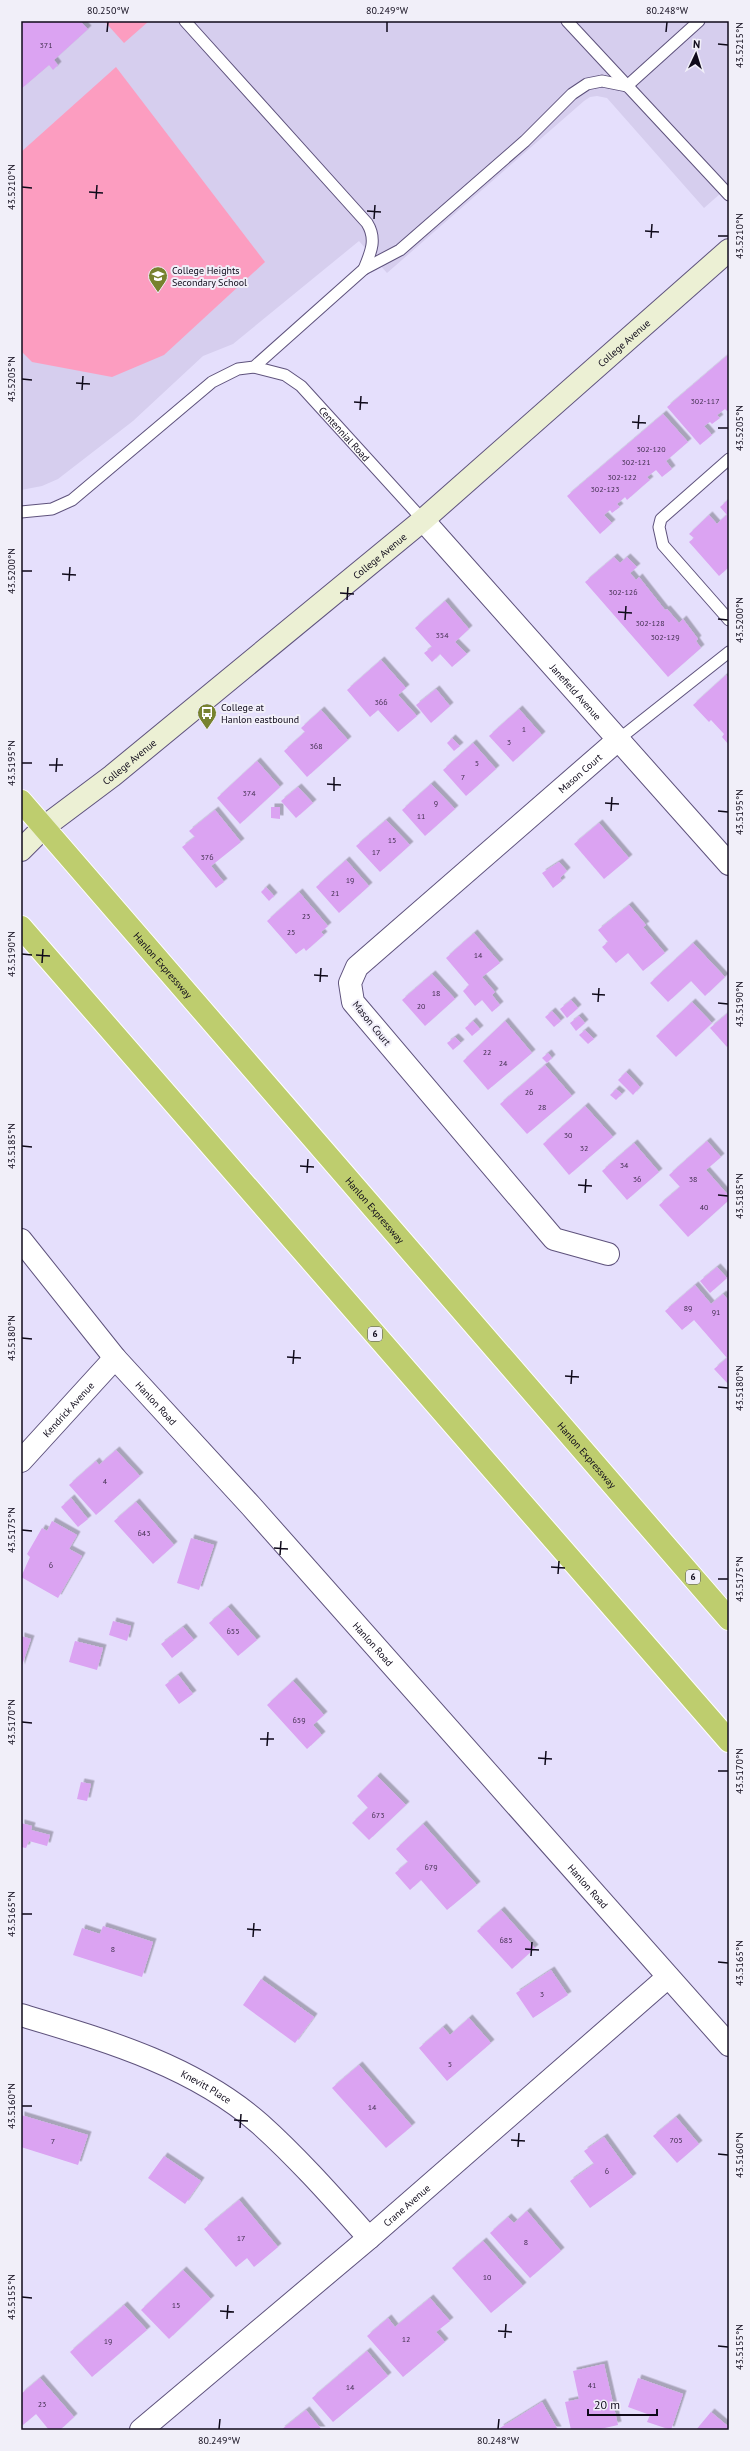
<svg xmlns="http://www.w3.org/2000/svg" width="750" height="2451" font-family="'PT Sans',sans-serif">
  <style>
    .built { fill: #d6ceee }
    .green { fill: #fc9dc0 }
    .building { fill: #dba3f2; filter: url(#shadow) }
    .lines { fill: none; stroke-linecap: round; stroke-linejoin: round }
    .lane-casing { stroke: #5e527c; stroke-width: 13 }
    .street-casing { stroke: #5e527c; stroke-width: 24 }
    .secondary-casing { stroke: #5e527c; stroke-width: 24 }
    .highway-casing { stroke: #fff; stroke-width: 24 }
    .lane { stroke: #fff; stroke-width: 11 }
    .street { stroke: #fff; stroke-width: 22 }
    .secondary { stroke: #ecf0d4; stroke-width: 22 }
    .highway { stroke: #becd6e; stroke-width: 22 }
    .ticks { fill: none; stroke: #0f0a1a; stroke-width: 1.5 }
    .labels { text-anchor: middle; stroke-width: 4; stroke-linejoin: round; paint-order: stroke }
    .number-label { font-size: 8px; fill: #423050 }
    .shield { fill: #f1eff9; stroke: #534f5d; stroke-width: 1 }
    .shield-label { font-size: 9px; font-weight: bold; fill: #0f0a1a }
    .poi-label { font-size: 10px; fill: #0f0a1a; stroke: #f1eff9; text-anchor: start }
    .street-label { font-size: 10px; fill: #0f0a1a; stroke: #f1eff9 }
    .neatline { fill: none; stroke: #0f0a1a; stroke-width: 1.5 }
    .ticks-label { font-size: 10px; text-anchor: middle; fill: #0f0a1a }
  </style>
  <defs>
    <filter id="shadow"><feDropShadow dx="3.5" dy="-3.5" stdDeviation="0" flood-color="#0004"/></filter>
  </defs>
  <rect width="100%" height="100%" fill="#e5dffc"/>
  <polygon class="built" points="21,21 729,21 729,186 704,208 607,98 597,96 590,97 584,101 387,273 359,241 233,344 203,356 133,421 58,479 42,486 21,490"/>
  <g class="green">
    <polygon points="108,21 149,21 124,43 106,23"/>
    <polygon points="116,67 265,262 164,355 112,377 32,362 21,351 21,152"/>
  </g>
  <g class="building">
    <polygon points="21,21 80,21 88,29 54,60 58,65 53,70 49,65 21,89"/>
    <polygon points="729,354 729,410 727,411 725,409 717,415 720,418 712,424 710,422 704,426 712,435 700,445 667,407"/>
    <polygon points="663,414 688,442 666,461 672,469 662,477 656,470 647,477 650,480 644,485 627,500 625,497 617,504 620,507 612,513 610,510 604,515 612,523 600,534 567,496"/>
    <polygon points="729,499 729,567 719,576 689,542 694,538 689,534 709,515 717,524 722,519 727,515 720,507"/>
    <polygon points="614,557 620,563 627,557 637,567 630,573 636,580 639,577 665,610 667,609 679,623 683,619 698,639 696,641 701,648 668,677 585,582"/>
    <polygon points="445,601 469,629 455,642 467,654 452,667 440,654 432,662 424,653 432,647 415,628"/>
    <polygon points="381,660 406,688 398,695 417,716 398,732 378,710 370,717 347,690"/>
    <polygon points="726,675 729,678 729,745 722,737 724,734 711,720 709,722 693,705"/>
    <polygon points="436,689 450,706 431,723 416,705"/>
    <polygon points="519,709 542,735 513,762 489,736"/>
    <polygon points="321,710 348,740 307,777 284,751 305,732 301,728"/>
    <polygon points="452,738 460,746 454,751 447,743"/>
    <polygon points="473,743 496,769 466,796 443,770"/>
    <polygon points="257,761 280,787 240,824 217,798"/>
    <polygon points="431,784 455,809 425,836 402,810"/>
    <polygon points="298,787 313,803 296,818 281,801"/>
    <polygon points="271,807 280,807 280,819 271,818"/>
    <polygon points="215,810 241,842 211,866 224,882 216,888 182,847 195,837 189,831"/>
    <polygon points="386,820 410,845 380,872 356,846"/>
    <polygon points="599,823 629,858 604,879 574,844"/>
    <polygon points="346,860 369,886 339,913 316,887"/>
    <polygon points="559,862 567,871 560,878 562,881 553,888 542,873"/>
    <polygon points="266,887 274,896 269,901 261,892"/>
    <polygon points="299,892 328,926 321,932 324,935 306,951 304,948 296,954 267,921"/>
    <polygon points="629,905 646,925 643,927 665,953 643,971 628,953 616,963 602,947 608,942 598,930"/>
    <polygon points="474,933 500,963 482,977 495,992 492,995 500,1005 492,1012 482,1000 475,1006 463,991 469,985 446,958"/>
    <polygon points="693,943 725,977 705,996 691,981 668,1002 650,983"/>
    <polygon points="432,974 455,999 425,1026 402,1000"/>
    <polygon points="571,1000 578,1008 567,1018 560,1009"/>
    <polygon points="692,1002 712,1023 676,1057 656,1036"/>
    <polygon points="552,1011 561,1021 554,1027 545,1017"/>
    <polygon points="728,1013 729,1045 727,1047 710,1028"/>
    <polygon points="579,1016 585,1023 576,1031 570,1023"/>
    <polygon points="473,1021 480,1029 472,1036 465,1028"/>
    <polygon points="505,1021 532,1053 488,1090 463,1061"/>
    <polygon points="585,1030 594,1039 588,1044 579,1035"/>
    <polygon points="455,1037 461,1043 453,1050 447,1043"/>
    <polygon points="548,1053 552,1058 547,1063 542,1058"/>
    <polygon points="545,1065 572,1096 527,1134 500,1104"/>
    <polygon points="626,1072 640,1087 633,1095 618,1080"/>
    <polygon points="616,1089 622,1094 616,1100 610,1095"/>
    <polygon points="585,1106 613,1137 569,1175 543,1144"/>
    <polygon points="707,1141 721,1157 706,1170 729,1196 729,1200 688,1237 659,1205 680,1187 669,1175"/>
    <polygon points="634,1143 659,1172 627,1200 602,1171"/>
    <polygon points="717,1267 727,1278 710,1293 700,1281"/>
    <polygon points="695,1285 711,1304 723,1294 729,1301 729,1385 714,1369 727,1358 694,1320 682,1330 665,1311"/>
    <polygon points="116,1450 140,1476 96,1515 69,1485 96,1461 99,1465"/>
    <polygon points="71,1498 88,1519 78,1527 61,1507"/>
    <polygon points="136,1502 174,1545 153,1564 114,1521"/>
    <polygon points="52,1521 77,1535 69,1549 82,1556 58,1598 21,1577 30,1557 27,1554 42,1528 47,1531"/>
    <polygon points="191,1538 214,1545 199,1590 177,1583"/>
    <polygon points="228,1607 257,1640 238,1656 209,1623"/>
    <polygon points="113,1621 131,1626 127,1641 109,1635"/>
    <polygon points="183,1627 194,1640 172,1658 161,1644"/>
    <polygon points="21,1636 31,1639 21,1668"/>
    <polygon points="75,1641 103,1648 97,1670 69,1662"/>
    <polygon points="178,1675 193,1694 179,1704 165,1685"/>
    <polygon points="293,1681 324,1715 313,1725 322,1735 307,1749 267,1705"/>
    <polygon points="377,1776 406,1805 369,1840 352,1823 368,1808 357,1796"/>
    <polygon points="81,1782 91,1784 87,1801 77,1799"/>
    <polygon points="21,1823 32,1826 31,1830 50,1835 47,1846 29,1841 26,1848 21,1847"/>
    <polygon points="423,1824 477,1885 447,1910 421,1880 410,1890 395,1873 408,1862 396,1849"/>
    <polygon points="501,1910 535,1948 512,1969 477,1931"/>
    <polygon points="103,1926 153,1942 142,1977 73,1955 82,1928 100,1934"/>
    <polygon points="551,1970 568,1995 533,2018 516,1993"/>
    <polygon points="261,1979 314,2017 295,2043 243,2005"/>
    <polygon points="469,2018 491,2043 447,2081 419,2048 443,2027 450,2035"/>
    <polygon points="359,2065 412,2126 386,2148 332,2088"/>
    <polygon points="21,2115 88,2135 78,2165 21,2147"/>
    <polygon points="676,2117 699,2144 677,2163 653,2136"/>
    <polygon points="604,2137 633,2177 590,2208 570,2181 594,2164 584,2151"/>
    <polygon points="164,2156 201,2181 185,2204 148,2178"/>
    <polygon points="239,2200 278,2247 254,2267 247,2258 236,2267 204,2229"/>
    <polygon points="527,2211 561,2251 530,2278 490,2233 508,2217 514,2223"/>
    <polygon points="483,2241 523,2286 491,2313 452,2268"/>
    <polygon points="183,2270 211,2299 169,2339 141,2310"/>
    <polygon points="430,2298 450,2321 436,2332 445,2342 403,2377 367,2336 388,2318 395,2327"/>
    <polygon points="124,2305 147,2330 92,2377 70,2352"/>
    <polygon points="367,2351 388,2376 333,2422 312,2398"/>
    <polygon points="604,2364 618,2425 596,2430 571,2430 565,2402 579,2399 573,2371"/>
    <polygon points="40,2378 74,2417 60,2430 49,2430 36,2414 23,2425 21,2423 21,2394"/>
    <polygon points="638,2378 683,2394 671,2430 647,2422 650,2415 628,2407"/>
    <polygon points="542,2402 558,2430 502,2430 500,2428"/>
    <polygon points="306,2410 322,2430 281,2430"/>
    <polygon points="711,2412 729,2427 729,2430 696,2430"/>
  </g>
  <g class="lines">
    <g class="lane-casing">
      <g id="lane">
        <path d="M185 21 367 223C377 239 371 252 364 269"/>
        <polyline points="567,21 729,195"/>
        <polyline points="627,86 699,21"/>
        <path id="s1" d="M254 367 285 375 301 386 423 520"/>
        <polyline points="729,459 661,519 659,527 663,545 729,620"/>
        <polyline points="21,512 52,509 72,500 212,382 238,369 254,367 364,269 400,250 525,141 572,94 587,84 602,81 627,86"/>
        <polyline points="619,739 729,652"/>
      </g>
    </g>
    <g class="street-casing">
      <g id="street">
        <path id="s2" d="M423 520 729 864"/>
        <path id="s3" d="M21 1240 115 1358 251 1506 729 2045"/>
        <path id="s4" d="M608 1254 554 1239 353 1002 350 983 357 967 619 739"/>
        <path id="s5" d="M21 1461 115 1358"/>
        <path id="s6" d="M21 2015C104 2040 193 2065 260 2124 298 2158 334 2199 369 2238"/>
        <path id="s7" d="M141 2430 369 2238 668 1977"/>
      </g>
    </g>
    <g class="secondary-casing">
      <g id="secondary">
        <path id="s8" d="M21 850 44 827 112 776 423 520 729 250"/>
      </g>
    </g>
    <g class="highway-casing">
      <g id="highway">
        <path id="s9" d="M21 801 729 1619"/>
        <polyline points="21,927 729,1741"/>
      </g>
    </g>
    <use href="#lane" class="lane"/>
    <use href="#street" class="street"/>
    <use href="#secondary" class="secondary"/>
    <use href="#highway" class="highway"/>
  </g>
  <path class="ticks" d="M107 32 108 22M387 32V22M666 32 667 22M718 44 728 45M22 187 32 188M89 192 103 193M96 199 97 185M367 211 381 212M374 219 375 205M645 231 659 232M718 236H728M651 238 652 224M22 379 32 380M76 383 90 384M82 390 83 376M354 402 368 403M360 410 361 396M632 422 646 423M718 428H728M638 429 639 415M22 571H32M62 574 76 575M69 581 70 567M340 593 354 594M347 600 348 587M618 612 632 613M718 619 728 620M625 620 626 606M22 763H32M49 765H63M56 772 57 758M327 784 341 785M334 791V777M605 803 619 804M611 811 612 797M718 811 728 812M22 954 32 955M36 955 50 956M42 963 43 949M314 975 328 976M320 982 321 968M592 994 605 995M598 1002 599 988M718 1003 728 1004M22 1146 32 1147M300 1166 314 1167M307 1173 308 1159M578 1185 592 1186M585 1193 586 1179M718 1195 728 1196M22 1338 32 1339M287 1357 301 1358M293 1364 294 1350M565 1376 579 1377M571 1384 572 1370M718 1387 728 1388M22 1530 32 1531M274 1548 288 1549M280 1555 281 1541M551 1567 565 1568M558 1574 559 1561M718 1579H728M22 1722 32 1723M260 1739H274M267 1746 268 1732M538 1758 552 1759M545 1765 546 1751M718 1771H728M22 1914H32M247 1929 261 1930M253 1937 254 1923M525 1949 539 1950M531 1956 532 1942M718 1962 728 1963M22 2106H32M234 2120 248 2121M240 2128 241 2114M511 2140 525 2141M518 2147 519 2133M718 2154 728 2155M22 2297 32 2298M220 2311 234 2312M227 2319 228 2305M498 2331 512 2332M505 2338 506 2324M718 2346 728 2347M219 2429 220 2419M498 2429 499 2419"/>
  <defs>
    <g id="school-pin" transform="scale(1)"><path d="M0 17L-7.5 6A9.5 9.5 0 1 1 7.5 6Z" fill="#77822f" stroke="#f1eff9"/><path d="M0-5L7-2L0 1L-7-2ZM-4 1L0 2.5L4 1V4Q0 6-4 4Z" fill="#fff"/></g>
    <g id="bus-pin" transform="scale(1)"><path d="M0 17L-7.5 6A9.5 9.5 0 1 1 7.5 6Z" fill="#77822f" stroke="#f1eff9"/><path d="M-5-6H5V4H4V6H2V4H-2V6H-4V4H-5ZM-3.5-4V0h7V-4ZM-3.5 1.2v1.5H-2V1.2ZM2 1.2v1.5H3.5V1.2Z" fill="#fff"/></g>
  </defs>
  <g fill-rule="evenodd">
    <use href="#school-pin" x="158" y="276"/>
    <use href="#bus-pin" x="207" y="713"/>
  </g>
  <g class="labels">
    <g class="number-label">
      <text x="46" y="48">371</text>
      <text x="705" y="404">302-117</text>
      <text x="651" y="452">302-120</text>
      <text x="636" y="465">302-121</text>
      <text x="622" y="480">302-122</text>
      <text x="605" y="492">302-123</text>
      <text x="623" y="595">302-126</text>
      <text x="650" y="626">302-128</text>
      <text x="442" y="638">354</text>
      <text x="665" y="640">302-129</text>
      <text x="381" y="705">366</text>
      <text x="524" y="732">1</text>
      <text x="509" y="745">3</text>
      <text x="316" y="749">368</text>
      <text x="477" y="766">5</text>
      <text x="463" y="780">7</text>
      <text x="249" y="796">374</text>
      <text x="436" y="806">9</text>
      <text x="421" y="819">11</text>
      <text x="392" y="843">15</text>
      <text x="376" y="855">17</text>
      <text x="207" y="860">376</text>
      <text x="350" y="883">19</text>
      <text x="335" y="896">21</text>
      <text x="306" y="919">23</text>
      <text x="291" y="935">25</text>
      <text x="478" y="958">14</text>
      <text x="436" y="996">18</text>
      <text x="421" y="1009">20</text>
      <text x="487" y="1055">22</text>
      <text x="503" y="1066">24</text>
      <text x="529" y="1095">26</text>
      <text x="542" y="1110">28</text>
      <text x="568" y="1138">30</text>
      <text x="584" y="1151">32</text>
      <text x="624" y="1168">34</text>
      <text x="637" y="1182">36</text>
      <text x="693" y="1182">38</text>
      <text x="704" y="1210">40</text>
      <text x="688" y="1311">89</text>
      <text x="716" y="1315">91</text>
      <text x="105" y="1484">4</text>
      <text x="144" y="1536">643</text>
      <text x="51" y="1568">6</text>
      <text x="233" y="1634">655</text>
      <text x="299" y="1723">659</text>
      <text x="378" y="1818">673</text>
      <text x="431" y="1870">679</text>
      <text x="506" y="1943">685</text>
      <text x="113" y="1952">8</text>
      <text x="542" y="1997">3</text>
      <text x="450" y="2067">5</text>
      <text x="372" y="2110">14</text>
      <text x="676" y="2143">705</text>
      <text x="53" y="2144">7</text>
      <text x="607" y="2174">6</text>
      <text x="241" y="2241">17</text>
      <text x="526" y="2245">8</text>
      <text x="487" y="2280">10</text>
      <text x="176" y="2308">15</text>
      <text x="406" y="2342">12</text>
      <text x="108" y="2344">19</text>
      <text x="592" y="2388">41</text>
      <text x="350" y="2390">14</text>
      <text x="42" y="2407">23</text>
    </g>
    <g class="shield">
      <rect x="368" y="1327" width="14" height="14" rx="3"/>
      <rect x="686" y="1570" width="14" height="14" rx="3"/>
    </g>
    <g class="shield-label">
      <text x="375" y="1337">6</text>
      <text x="693" y="1580">6</text>
    </g>
    <g class="poi-label">
      <text x="172" y="274">College Heights<tspan x="172" dy="12">Secondary School</tspan></text>
      <text x="221" y="711">College at<tspan x="221" dy="12">Hanlon eastbound</tspan></text>
    </g>
    <g class="street-label">
      <text dy="4" stroke="none"><textPath href="#s8" startOffset="788">College Avenue</textPath></text>
      <text dy="4" stroke="none"><textPath href="#s1" startOffset="116">Centennial Road</textPath></text>
      <text dy="4" stroke="none"><textPath href="#s8" startOffset="464">College Avenue</textPath></text>
      <text dy="4" stroke="none"><textPath href="#s2" startOffset="230">Janefield Avenue</textPath></text>
      <text dy="4" stroke="none"><textPath href="#s8" startOffset="140">College Avenue</textPath></text>
      <text dy="4" stroke="none"><textPath href="#s4" startOffset="699">Mason Court</textPath></text>
      <text dy="4" stroke="none"><textPath href="#s9" startOffset="217">Hanlon Expressway</textPath></text>
      <text transform="translate(372 1023) rotate(51)" y="4">Mason Court</text>
      <text dy="4" stroke="none"><textPath href="#s9" startOffset="541">Hanlon Expressway</textPath></text>
      <text dy="4" stroke="none"><textPath href="#s3" startOffset="212">Hanlon Road</textPath></text>
      <text dy="4" stroke="none"><textPath href="#s5" startOffset="70">Kendrick Avenue</textPath></text>
      <text dy="4" stroke="none"><textPath href="#s9" startOffset="865">Hanlon Expressway</textPath></text>
      <text dy="4" stroke="none"><textPath href="#s3" startOffset="536">Hanlon Road</textPath></text>
      <text dy="4" stroke="none"><textPath href="#s3" startOffset="860">Hanlon Road</textPath></text>
      <text dy="4" stroke="none"><textPath href="#s6" startOffset="199">Knevitt Place</textPath></text>
      <text dy="4" stroke="none"><textPath href="#s7" startOffset="348">Crane Avenue</textPath></text>
    </g>
  </g>
  <rect width="750" height="2451" fill="none" stroke="#f1eff9" stroke-width="44"/>
  <g transform="translate(696 54) rotate(4)" stroke="#f1eff9" stroke-width="3" paint-order="stroke">
  <path d="M0-3L7 15L0 10L-7 15Z" fill="#0f0a1a"/>
  <text y="-6" font-size="11" font-weight="bold" text-anchor="middle" fill="#0f0a1a">N</text>
  </g>
  <path d="M588 2409v6h69v-6" fill="none" stroke="#0f0a1a" stroke-width="2"/>
  <text x="594" y="2409" font-size="12" fill="#0f0a1a" stroke="#f1eff9" stroke-width="3" paint-order="stroke">20 m</text>
  <rect x="22" y="22" width="706" height="2407" class="neatline"/>
  <g class="ticks-label">
    <text x="108" y="14">80.250°W</text>
    <text x="387" y="14">80.249°W</text>
    <text x="667" y="14">80.248°W</text>
    <text transform="translate(739 45) rotate(-90)" y="4">43.5215°N</text>
    <text transform="translate(11 187) rotate(-90)" y="4">43.5210°N</text>
    <text transform="translate(739 236) rotate(-90)" y="4">43.5210°N</text>
    <text transform="translate(11 379) rotate(-90)" y="4">43.5205°N</text>
    <text transform="translate(739 428) rotate(-90)" y="4">43.5205°N</text>
    <text transform="translate(11 571) rotate(-90)" y="4">43.5200°N</text>
    <text transform="translate(739 620) rotate(-90)" y="4">43.5200°N</text>
    <text transform="translate(11 763) rotate(-90)" y="4">43.5195°N</text>
    <text transform="translate(739 812) rotate(-90)" y="4">43.5195°N</text>
    <text transform="translate(11 954) rotate(-90)" y="4">43.5190°N</text>
    <text transform="translate(739 1004) rotate(-90)" y="4">43.5190°N</text>
    <text transform="translate(11 1146) rotate(-90)" y="4">43.5185°N</text>
    <text transform="translate(739 1196) rotate(-90)" y="4">43.5185°N</text>
    <text transform="translate(11 1338) rotate(-90)" y="4">43.5180°N</text>
    <text transform="translate(739 1388) rotate(-90)" y="4">43.5180°N</text>
    <text transform="translate(11 1530) rotate(-90)" y="4">43.5175°N</text>
    <text transform="translate(739 1579) rotate(-90)" y="4">43.5175°N</text>
    <text transform="translate(11 1722) rotate(-90)" y="4">43.5170°N</text>
    <text transform="translate(739 1771) rotate(-90)" y="4">43.5170°N</text>
    <text transform="translate(11 1914) rotate(-90)" y="4">43.5165°N</text>
    <text transform="translate(739 1963) rotate(-90)" y="4">43.5165°N</text>
    <text transform="translate(11 2106) rotate(-90)" y="4">43.5160°N</text>
    <text transform="translate(739 2155) rotate(-90)" y="4">43.5160°N</text>
    <text transform="translate(11 2297) rotate(-90)" y="4">43.5155°N</text>
    <text transform="translate(739 2347) rotate(-90)" y="4">43.5155°N</text>
    <text x="219" y="2444">80.249°W</text>
    <text x="498" y="2444">80.248°W</text>
  </g>
</svg>
